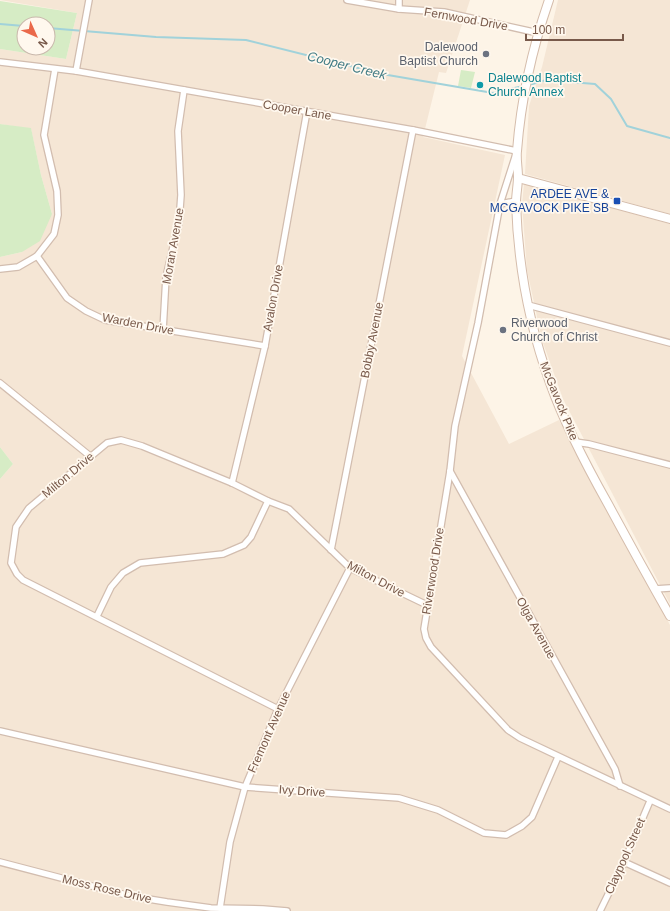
<svg xmlns="http://www.w3.org/2000/svg" width="670" height="911" font-family="Arial,sans-serif">
  <style>
    .residential { fill: #f5e6d5 }
    .green { fill: #d6ecc5; fill-rule: evenodd }
    .lines { fill: none; stroke-linecap: round; stroke-linejoin: round }
    .stream { stroke: #a1d2da; stroke-width: 2 }
    .street-casing { stroke: #d2bdaf; stroke-width: 8 }
    .secondary-casing { stroke: #d5bdac; stroke-width: 10 }
    .street { stroke: #fff; stroke-width: 5.5 }
    .secondary { stroke: #fff; stroke-width: 8 }
    .worship-dot { fill: #6b7280; stroke: #fff8ee; stroke-width: 1.5 }
    .culture-dot { fill: #0f9aa8; stroke: #fff8ee; stroke-width: 1.5 }
    .transit-dot { fill: #1a4fb4; stroke: #fff8ee; stroke-width: 1.5 }
    .labels { text-anchor: middle; stroke-width: 3.5; stroke-linejoin: round; paint-order: stroke }
    .street-label { font-size: 12px; fill: #78594a; stroke: #fff8ee }
    .worship-label { font-size: 12px; fill: #5b616d; stroke: #fff8ee; text-anchor: end }
    .culture-label { font-size: 12px; fill: #0d838f; stroke: #fff8ee; text-anchor: start }
    .transit-label { font-size: 12px; fill: #164399; stroke: #fff8ee; text-anchor: end }
    .water-label { font-size: 13px; font-style: italic; fill: #407b85; stroke: #fff8ee }
  </style>
  <rect width="100%" height="100%" fill="#fdf4e7"/>
  <g class="residential">
    <polygon points="0,0 470,0 446,73 439,72 423,137 505,155 462,356 509,444 559,420 670,625 670,911 0,911 0,479 13,464 0,447 0,257 22,252 52,214 41,175 31,129 0,124 0,49 66,59 77,13"/>
    <polygon points="558,0 670,0 670,214 525,174 529,106 542,67"/>
    <polygon points="524,184 670,224 670,604 563,399 542,340 527,270 522,204"/>
  </g>
  <g class="green">
    <path d="M0 1 77 13 66 59 0 49ZM24 24H48V48H24Z"/>
    <polygon points="461,70 475,72 471,88 458,86"/>
    <polygon points="0,124 31,128 41,175 52,214 40,241 22,252 0,257"/>
    <polygon points="0,447 13,464 0,479"/>
  </g>
  <g class="lines">
    <g class="stream">
      <polyline points="0,24 24,26"/>
      <polyline points="48,28 156,37 246,40 382,74 493,93 523,86"/>
      <polyline points="529,85 546,80 595,84 611,99 627,126 670,138"/>
    </g>
    <g class="street-casing">
      <g id="street">
        <polyline points="347,0 399,9 444,12 538,33"/>
        <polyline points="399,0 399,9"/>
        <polyline points="0,62 76,71 413,130 517,151 500,204 478,323 455,426 450,471 424,629 426,638 431,647 508,730 520,738 670,809"/>
        <polyline points="76,71 89,0"/>
        <polyline points="500,204 516,201"/>
        <polyline points="37,256 67,298 86,311 105,320 265,346"/>
        <polyline points="0,269 18,267 37,256 54,234 58,215 57,191 44,135 55,69"/>
        <polyline points="528,305 670,343"/>
        <polyline points="163,330 166,277 179,222 181,195 178,131 184,90"/>
        <polyline points="0,383 90,456"/>
        <polyline points="575,442 589,444 670,465"/>
        <polyline points="450,471 615,769 620,786"/>
        <polyline points="232,483 265,346 307,111"/>
        <polyline points="331,550 413,130"/>
        <polyline points="655,589 670,588"/>
        <polyline points="97,616 111,587 123,573 140,563 223,554 244,545 251,537 268,501"/>
        <polyline points="278,709 23,580 17,574 11,563 16,527 29,508 107,443 121,440 142,446 232,483 268,501 289,509 350,568 427,605"/>
        <polyline points="0,731 245,787 399,798 438,810 484,833 506,835 522,826 532,817 558,757"/>
        <polyline points="0,862 130,896 167,902 211,908 263,909 287,911"/>
        <polyline points="624,862 670,883"/>
        <polyline points="220,908 230,842 245,787 278,709 350,568"/>
        <polyline points="600,911 624,862 650,801"/>
      </g>
    </g>
    <g class="secondary-casing">
      <g id="secondary">
        <path d="M549 0C532 49 521 99 517 151 516 159 518 168 518 177 518 185 516 194 516 203 518 264 529 325 550 383 565 425 586 465 608 504 628 541 649 579 670 616"/>
        <polyline points="518,178 670,219"/>
      </g>
    </g>
    <use href="#street" class="street"/>
    <use href="#secondary" class="secondary"/>
  </g>
  <g class="worship-dot">
    <circle cx="486" cy="54" r="4"/>
    <circle cx="503" cy="330" r="4"/>
  </g>
  <circle class="culture-dot" cx="480" cy="85" r="4"/>
  <rect class="transit-dot" x="613" y="197" width="8" height="8" rx="2"/>
  <g class="labels">
    <g class="street-label">
      <text transform="translate(466 19) rotate(10)" y="4">Fernwood Drive</text>
      <text transform="translate(297 110) rotate(10)" y="4">Cooper Lane</text>
      <text transform="translate(173 246) rotate(-80)" y="4">Moran Avenue</text>
      <text transform="translate(273 298) rotate(-80)" y="4">Avalon Drive</text>
      <text transform="translate(138 324) rotate(11)" y="4">Warden Drive</text>
      <text transform="translate(372 340) rotate(-79)" y="4">Bobby Avenue</text>
      <text transform="translate(559 401) rotate(68)" y="4">McGavock Pike</text>
      <text transform="translate(68 475) rotate(-40)" y="4">Milton Drive</text>
      <text transform="translate(433 571) rotate(-81)" y="4">Riverwood Drive</text>
      <text transform="translate(376 579) rotate(28)" y="4">Milton Drive</text>
      <text transform="translate(536 628) rotate(61)" y="4">Olga Avenue</text>
      <text transform="translate(269 732) rotate(-66)" y="4">Fremont Avenue</text>
      <text transform="translate(302 791) rotate(4)" y="4">Ivy Drive</text>
      <text transform="translate(625 856) rotate(-66)" y="4">Claypool Street</text>
      <text transform="translate(107 889) rotate(13)" y="4">Moss Rose Drive</text>
    </g>
    <g class="worship-label">
      <text x="478" y="51">Dalewood<tspan x="478" dy="14">Baptist Church</tspan></text>
      <text x="511" y="327" text-anchor="start">Riverwood<tspan x="511" dy="14">Church of Christ</tspan></text>
    </g>
    <g class="culture-label">
      <text x="488" y="82">Dalewood Baptist<tspan x="488" dy="14">Church Annex</tspan></text>
    </g>
    <g class="transit-label">
      <text x="609" y="198">ARDEE AVE &amp;<tspan x="609" dy="14">MCGAVOCK PIKE SB</tspan></text>
    </g>
    <g class="water-label">
      <text transform="translate(347 65) rotate(14)" y="5">Cooper Creek</text>
    </g>
  </g>
  <g transform="translate(36 36) rotate(135)"><circle r="19" fill="#fff8ee" stroke="#c9b8ac"/>
  <path d="M0-3L7 15L0 10L-7 15Z" fill="#ea694a"/>
  <text y="-6" font-size="11" font-weight="bold" text-anchor="middle" fill="#78594a">N</text>
  </g>
  <path d="M526 34v6h97v-6" fill="none" stroke="#78594a" stroke-width="2"/>
  <text x="532" y="34" font-size="12" fill="#78594a" stroke="#fff8ee" stroke-width="3" paint-order="stroke">100 m</text>
</svg>
